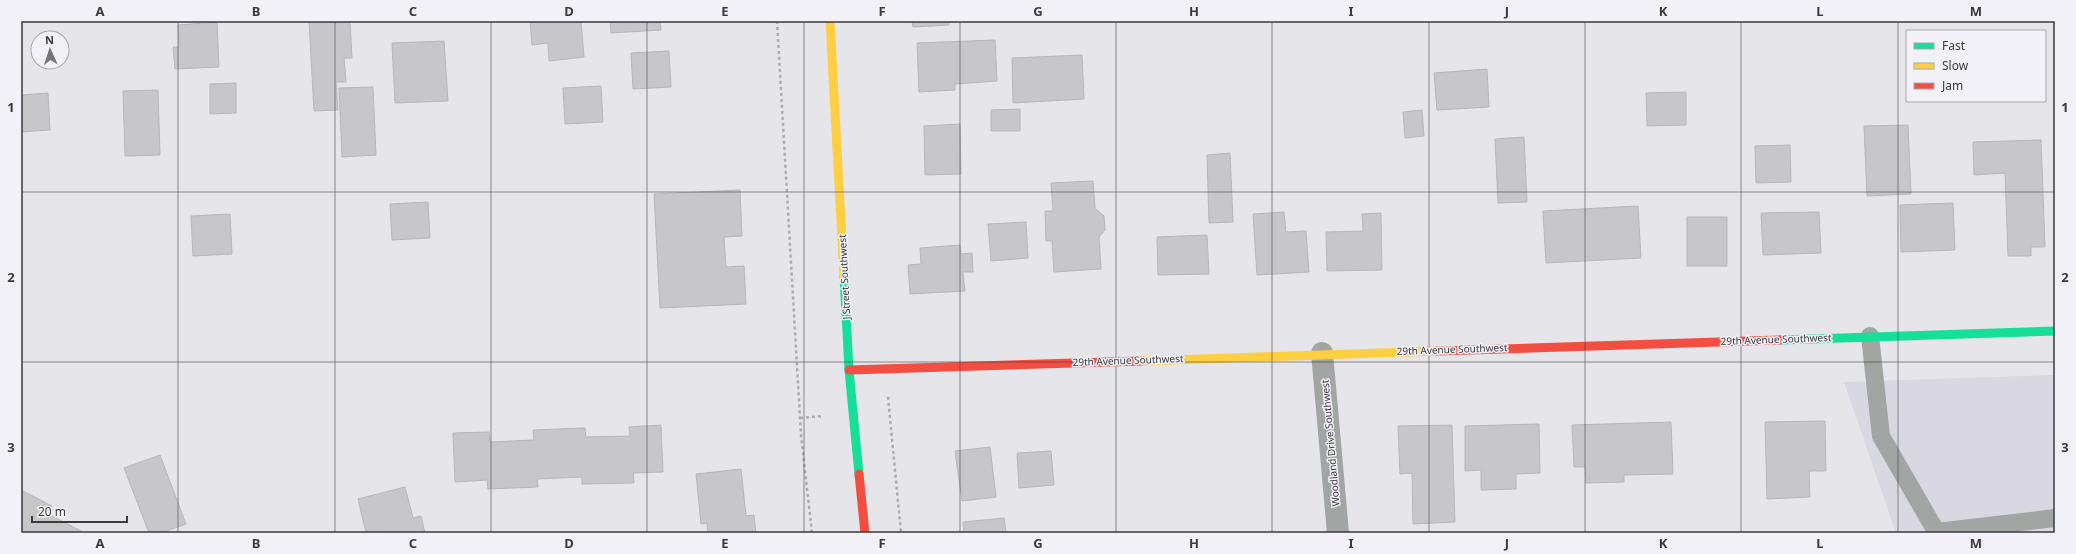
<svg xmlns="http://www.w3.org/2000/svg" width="2076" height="554" font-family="'Noto Sans',sans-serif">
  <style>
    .built { fill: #d9d7e1 }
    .building { fill: #c7c6c9; stroke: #b7b6b9 }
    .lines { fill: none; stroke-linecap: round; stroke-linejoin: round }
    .path { stroke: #aaacab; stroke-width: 2.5; stroke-dasharray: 3 3; stroke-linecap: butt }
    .lane { stroke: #a1a6a2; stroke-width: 18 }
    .street { stroke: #a1a6a2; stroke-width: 22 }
    .fast { stroke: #16e098; stroke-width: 9 }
    .slow { stroke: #ffcf43; stroke-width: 9 }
    .jam { stroke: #f24e42; stroke-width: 9 }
    .grid { fill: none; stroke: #3a393c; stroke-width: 1; stroke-opacity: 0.55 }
    .labels { text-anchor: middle; stroke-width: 3; stroke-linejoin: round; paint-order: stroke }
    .street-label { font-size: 10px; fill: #3a393c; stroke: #f2f1f8 }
    .neatline { fill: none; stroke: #3a393c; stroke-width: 1.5 }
    .grid-label { font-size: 13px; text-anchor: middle; font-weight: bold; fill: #3a393c }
  </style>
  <rect width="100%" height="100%" fill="#e6e5e9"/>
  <polygon class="built" points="2055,375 2055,533 1896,533 1844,382"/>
  <g class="building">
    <polygon points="309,21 350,21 352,58 344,58 346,82 336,82 338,110 314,111"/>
    <polygon points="530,21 581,21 584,57 549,61 548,43 532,45"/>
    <polygon points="610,21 660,21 661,30 611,33"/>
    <polygon points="912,21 949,21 949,25 913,27"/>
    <polygon points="217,22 219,67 175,69 173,47 179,47 178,25"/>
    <polygon points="995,40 997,81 955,84 955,90 919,92 917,43"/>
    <polygon points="444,41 448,101 395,103 392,43"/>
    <polygon points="669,51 671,87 633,89 631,53"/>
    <polygon points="1082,55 1084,99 1013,103 1012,58"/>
    <polygon points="1487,69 1489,107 1437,110 1434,73"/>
    <polygon points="236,83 236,113 210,114 210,84"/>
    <polygon points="601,86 603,122 565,124 563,88"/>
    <polygon points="373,87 376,155 342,157 339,88"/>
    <polygon points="158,90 160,155 125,156 123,91"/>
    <polygon points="1686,92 1686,125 1647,126 1646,93"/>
    <polygon points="48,93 50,130 21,132 21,95"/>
    <polygon points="1020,109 1020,131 991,131 991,110"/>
    <polygon points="1422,110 1424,136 1405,138 1403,112"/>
    <polygon points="960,124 961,174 925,175 924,126"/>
    <polygon points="1908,125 1911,194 1867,196 1864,126"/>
    <polygon points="1524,137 1527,202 1498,203 1495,139"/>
    <polygon points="2041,140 2045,247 2031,247 2031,256 2008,256 2005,173 1974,175 1973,142"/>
    <polygon points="1790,145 1791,182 1756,183 1755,146"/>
    <polygon points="1230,153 1233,222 1209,223 1207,155"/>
    <polygon points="1093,181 1095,208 1104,216 1105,230 1099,237 1101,269 1054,272 1052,241 1046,241 1045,211 1053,211 1051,183"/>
    <polygon points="740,190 742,236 724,237 726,267 744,266 746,304 660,308 654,194"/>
    <polygon points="428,202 430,238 392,240 390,204"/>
    <polygon points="1953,203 1955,250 1901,252 1900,205"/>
    <polygon points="1638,206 1641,258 1546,263 1543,211"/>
    <polygon points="1284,212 1286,232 1306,231 1309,272 1257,275 1253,214"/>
    <polygon points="1819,212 1821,253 1763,255 1761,213"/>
    <polygon points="1381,213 1382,270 1327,271 1326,232 1363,231 1362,214"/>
    <polygon points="230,214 232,254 193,256 191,216"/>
    <rect x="1687" y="217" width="40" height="49"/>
    <polygon points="1026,222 1028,258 991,261 988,224"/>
    <polygon points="1207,235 1209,274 1158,275 1157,237"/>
    <polygon points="960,245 961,254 972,253 973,272 963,272 965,291 910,294 908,265 921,264 920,248"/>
    <polygon points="1825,421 1826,471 1809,471 1810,497 1767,499 1765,422"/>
    <polygon points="1671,422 1673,474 1624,475 1624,482 1586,483 1585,467 1574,467 1572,425"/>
    <polygon points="1539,424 1540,473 1516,474 1516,489 1481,490 1481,470 1465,471 1465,426"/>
    <polygon points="661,425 663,472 633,473 634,483 582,484 582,477 537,479 538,487 488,489 487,480 455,482 453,433 489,432 490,442 534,440 533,430 585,428 586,437 630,436 629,427"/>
    <polygon points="1452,425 1455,522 1413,524 1412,473 1400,474 1398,426"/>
    <polygon points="990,447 996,497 962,501 955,451"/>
    <polygon points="1051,451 1054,485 1019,488 1017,453"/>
    <polygon points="160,455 186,524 161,533 149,533 124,468"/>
    <polygon points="741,469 746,516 754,515 756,533 708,533 707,523 701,524 696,474"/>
    <polygon points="405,487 413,518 421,516 425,533 377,533 377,531 366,533 358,499"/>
    <polygon points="21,490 52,506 48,514 85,533 21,533"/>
    <polygon points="1004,518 1006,533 964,533 963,522"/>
  </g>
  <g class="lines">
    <g class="path">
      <polyline points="777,21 801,435 812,533"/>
      <polyline points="888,397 901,533"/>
      <polyline points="800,418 823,416"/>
    </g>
    <g class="lane">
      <polyline points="1870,336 1881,436 1937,533"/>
      <polyline points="1937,532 2055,518"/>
    </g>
    <polyline class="street" points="1322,353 1338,533"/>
    <g class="fast">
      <polyline points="844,276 849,370 859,474"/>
      <polyline points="1780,340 2055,331"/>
    </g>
    <g class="slow">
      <polyline points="830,21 844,276"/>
      <polyline points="1142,361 1437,351"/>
    </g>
    <g class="jam">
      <polyline points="1437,351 1780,340"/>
      <polyline points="849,370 1142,361"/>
      <polyline points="859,474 865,533"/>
    </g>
  </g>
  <path class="grid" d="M178 21V533M335 21V533M491 21V533M647 21V533M804 21V533M960 21V533M1116 21V533M1272 21V533M1429 21V533M1585 21V533M1741 21V533M1898 21V533M21 192H2055M21 362H2055"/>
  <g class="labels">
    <g class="street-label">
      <text transform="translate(844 277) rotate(-93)" y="4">J Street Southwest</text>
      <text transform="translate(1776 339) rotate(-2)" y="4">29th Avenue Southwest</text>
      <text transform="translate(1452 349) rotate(-2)" y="4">29th Avenue Southwest</text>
      <text transform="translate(1128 360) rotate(-2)" y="4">29th Avenue Southwest</text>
      <text transform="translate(1330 443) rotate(-95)" y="4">Woodland Drive Southwest</text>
    </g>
  </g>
  <rect width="2076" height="554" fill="none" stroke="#f2f1f8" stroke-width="44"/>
  <rect x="1906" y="30" width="140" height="72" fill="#f2f1f8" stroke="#a8a7ad"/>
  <rect x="1914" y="43" width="20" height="6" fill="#16e098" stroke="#a8a7ad"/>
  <text x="1942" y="50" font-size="12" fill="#3a393c">Fast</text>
  <rect x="1914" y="63" width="20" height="6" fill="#ffcf43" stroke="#a8a7ad"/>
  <text x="1942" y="70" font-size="12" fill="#3a393c">Slow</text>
  <rect x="1914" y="83" width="20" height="6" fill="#f24e42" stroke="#a8a7ad"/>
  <text x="1942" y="90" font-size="12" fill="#3a393c">Jam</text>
  <g transform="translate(50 50) rotate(357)"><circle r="19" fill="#f2f1f8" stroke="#a8a7ad"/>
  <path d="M0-3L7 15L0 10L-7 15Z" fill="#767579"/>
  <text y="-6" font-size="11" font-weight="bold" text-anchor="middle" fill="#3a393c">N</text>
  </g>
  <path d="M32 516v6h95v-6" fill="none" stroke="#3a393c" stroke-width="2"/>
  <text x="38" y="516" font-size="12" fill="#3a393c" stroke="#f2f1f8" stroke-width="3" paint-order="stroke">20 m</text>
  <rect x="22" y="22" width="2032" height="510" class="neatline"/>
  <g class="grid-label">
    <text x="100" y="16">A</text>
    <text x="256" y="16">B</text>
    <text x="413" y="16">C</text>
    <text x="569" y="16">D</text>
    <text x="725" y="16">E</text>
    <text x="882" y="16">F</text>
    <text x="1038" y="16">G</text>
    <text x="1194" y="16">H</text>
    <text x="1351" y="16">I</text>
    <text x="1507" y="16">J</text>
    <text x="1663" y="16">K</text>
    <text x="1820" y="16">L</text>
    <text x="1976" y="16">M</text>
    <text x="11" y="112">1</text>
    <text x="2065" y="112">1</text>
    <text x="11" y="282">2</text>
    <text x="2065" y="282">2</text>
    <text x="11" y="452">3</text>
    <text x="2065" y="452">3</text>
    <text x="100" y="548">A</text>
    <text x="256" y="548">B</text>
    <text x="413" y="548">C</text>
    <text x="569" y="548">D</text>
    <text x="725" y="548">E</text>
    <text x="882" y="548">F</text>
    <text x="1038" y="548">G</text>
    <text x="1194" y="548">H</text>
    <text x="1351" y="548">I</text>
    <text x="1507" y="548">J</text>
    <text x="1663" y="548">K</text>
    <text x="1820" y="548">L</text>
    <text x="1976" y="548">M</text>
  </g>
</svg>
